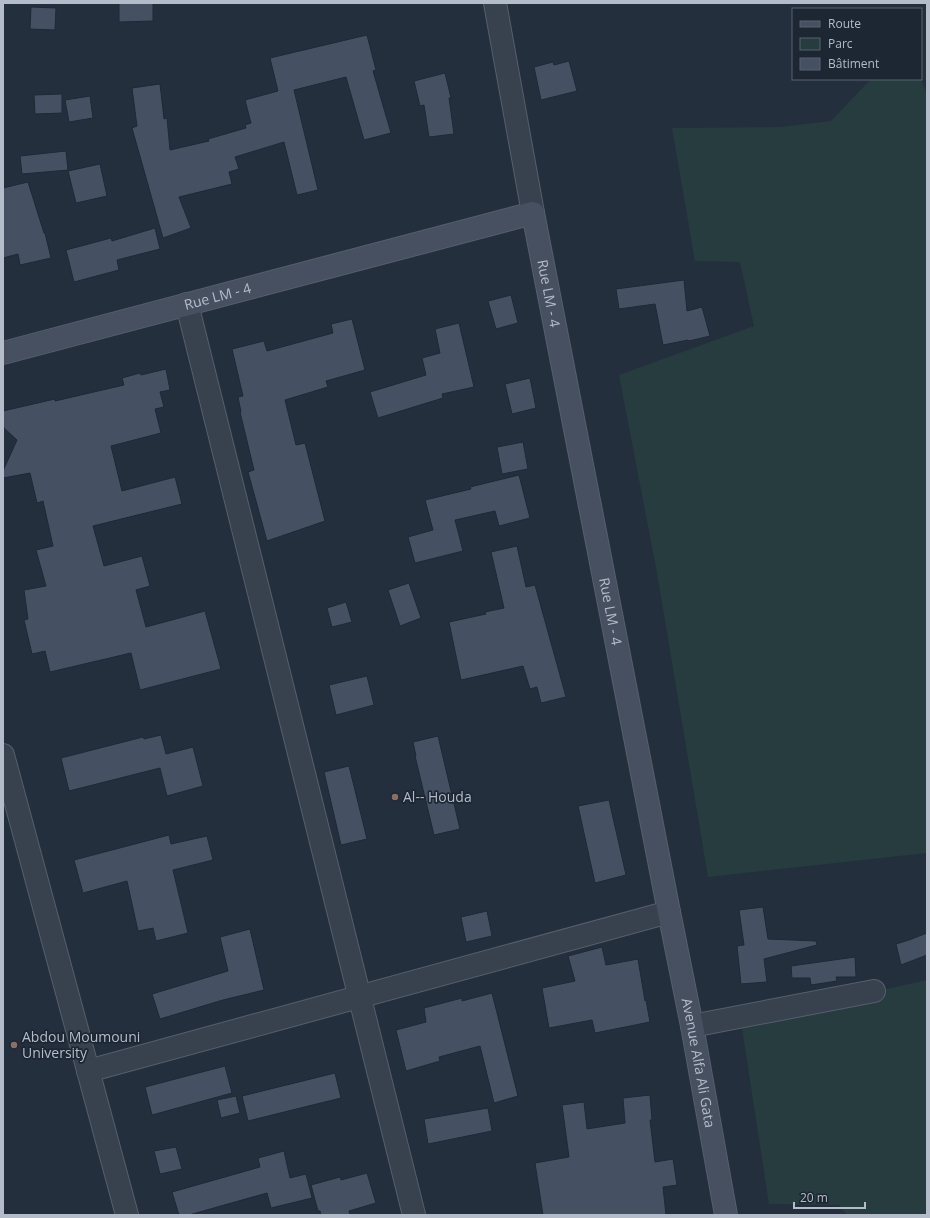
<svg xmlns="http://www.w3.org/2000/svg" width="930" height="1218" font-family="'Open Sans',sans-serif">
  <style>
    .green { fill: #263c3f }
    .building { fill: #455162; stroke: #1f2835 }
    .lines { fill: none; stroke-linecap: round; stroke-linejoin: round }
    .street-casing { stroke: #565f6c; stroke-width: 24 }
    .secondary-casing { stroke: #565f6c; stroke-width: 24 }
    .street { stroke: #38414e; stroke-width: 22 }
    .secondary { stroke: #465061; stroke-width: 22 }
    .education-dot { fill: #8d6e63; stroke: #1d2633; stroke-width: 1.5 }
    .labels { text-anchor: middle; stroke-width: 3.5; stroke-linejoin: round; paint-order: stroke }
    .street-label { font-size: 14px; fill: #b4bcc9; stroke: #1d2633 }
    .poi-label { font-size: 14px; fill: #b4bcc9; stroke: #1d2633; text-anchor: start }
  </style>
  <rect width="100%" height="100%" fill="#242f3e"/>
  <g class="green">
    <polygon points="871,79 921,79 927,95 927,853 708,877 657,573 619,375 754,326 740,262 695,261 672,128 780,127 831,121"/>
    <polygon points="927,980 927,1215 847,1215 839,1205 769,1204 741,1022"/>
  </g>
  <g class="building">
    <polygon points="119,3 153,3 153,21 119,22"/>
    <polygon points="31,7 56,8 55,30 30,29"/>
    <polygon points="367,35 376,70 373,71 391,133 364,140 346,77 294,90 318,190 297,195 284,142 235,157 239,169 229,172 232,184 179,197 191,228 163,238 132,128 137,126 132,88 160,84 164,119 167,118 170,150 209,141 208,139 246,128 245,125 251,123 245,100 278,91 270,58"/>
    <polygon points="569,61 577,91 541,100 534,67 553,62 554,65"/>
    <polygon points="445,73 451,98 449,98 454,134 429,137 424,105 420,106 414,81"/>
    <polygon points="62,94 62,113 35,114 34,95"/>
    <polygon points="90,96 93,118 69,122 65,100"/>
    <polygon points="66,151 68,170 22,174 20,156"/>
    <polygon points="100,164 107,196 76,203 68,171"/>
    <polygon points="28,182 44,233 45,233 51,258 20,265 18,254 3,258 3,188"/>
    <polygon points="155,228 160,249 117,260 119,270 74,282 66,250 111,238 112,241"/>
    <polygon points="684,280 687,311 702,307 710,336 689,341 688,340 663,345 655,304 619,309 616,289"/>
    <polygon points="511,295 518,323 496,329 488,301"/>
    <polygon points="352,319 365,370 326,381 328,387 285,400 296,445 305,443 325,521 267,541 248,472 254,470 240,412 241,412 238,397 243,396 232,349 264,341 267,351 333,333 331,324"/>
    <polygon points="459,323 474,387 442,394 443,398 378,418 370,392 426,375 422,358 440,353 435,329"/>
    <polygon points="166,369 170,390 160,392 164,407 155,409 161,433 111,446 122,491 175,477 182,504 93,526 104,566 142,556 150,586 136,590 146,627 205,611 221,669 140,690 131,653 50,672 45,651 32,654 24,620 28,619 24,590 46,586 36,550 53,546 43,501 37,503 30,473 3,478 3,471 17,440 4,428 3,424 3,411 55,399 55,401 124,385 122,378 140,373 141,375"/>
    <polygon points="530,378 536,408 512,414 505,384"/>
    <polygon points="523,442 528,469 502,474 497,447"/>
    <polygon points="519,475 530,518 499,526 495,511 455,520 463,551 415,563 408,537 433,530 425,500 471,489 470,487"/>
    <polygon points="517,546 526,587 535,585 566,697 541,703 537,687 530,689 523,666 461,680 449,622 486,614 485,612 504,608 491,552"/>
    <polygon points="409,583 421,618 400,626 388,590"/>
    <polygon points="346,602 352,622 332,627 327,608"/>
    <polygon points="367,676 374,705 336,715 329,685"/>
    <polygon points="161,735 166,754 193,747 203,786 167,796 160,768 69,791 61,758 143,737 144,739"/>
    <polygon points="438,736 460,829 434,835 415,756 416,756 413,742"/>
    <polygon points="349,766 367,839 341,845 324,772"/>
    <polygon points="609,800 626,875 595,883 578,806"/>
    <polygon points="169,835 171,844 207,836 213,860 173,870 188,933 156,941 153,928 138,931 127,881 83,893 74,860"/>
    <polygon points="763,907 768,939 816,941 817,945 764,959 767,982 741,984 737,946 744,945 739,910"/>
    <polygon points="487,911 492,936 466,942 461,917"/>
    <polygon points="250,929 264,990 223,1000 160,1019 152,994 228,971 220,937"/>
    <polygon points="927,933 927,955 901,965 896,944 909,940"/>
    <polygon points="602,947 606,965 638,959 645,1001 646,1000 650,1022 595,1033 592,1020 549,1028 542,988 575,981 568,956"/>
    <polygon points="855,957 856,977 836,977 837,981 811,985 810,978 792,978 791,966"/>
    <polygon points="492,993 518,1096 494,1103 480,1046 439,1057 440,1061 406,1071 396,1030 426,1022 424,1008 462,998 462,1001"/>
    <polygon points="225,1066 232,1093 152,1115 145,1087"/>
    <polygon points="335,1073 341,1098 248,1121 242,1096"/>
    <polygon points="650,1095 652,1120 650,1120 655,1162 673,1159 677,1185 663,1187 666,1215 543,1215 535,1163 569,1157 562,1105 584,1102 587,1129 625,1123 623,1098"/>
    <polygon points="236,1096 240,1113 221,1118 217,1100"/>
    <polygon points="488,1108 492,1131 428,1144 424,1119"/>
    <polygon points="176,1147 182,1169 160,1174 154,1151"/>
    <polygon points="284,1151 290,1178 306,1174 312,1198 271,1208 267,1193 189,1215 179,1215 172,1192 260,1167 258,1158"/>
    <polygon points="367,1173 376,1203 349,1211 350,1215 321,1215 320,1211 318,1211 311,1185 340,1177 341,1180"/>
  </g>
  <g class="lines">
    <g class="street-casing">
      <g id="street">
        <polyline points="495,3 533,213"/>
        <polyline points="187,304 414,1215"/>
        <polyline points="3,755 127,1215"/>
        <polyline points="692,1026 874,991"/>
        <polyline points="88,1071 669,912"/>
      </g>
    </g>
    <g class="secondary-casing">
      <g id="secondary">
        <path id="s1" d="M3 353 533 213 669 912 692 1026 726 1215"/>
      </g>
    </g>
    <use href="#street" class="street"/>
    <use href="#secondary" class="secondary"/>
  </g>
  <g class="education-dot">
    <circle cx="395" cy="797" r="4"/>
    <circle cx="14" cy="1045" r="4"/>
  </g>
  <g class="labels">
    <g class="street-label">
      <text dy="5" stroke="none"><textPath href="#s1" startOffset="630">Rue LM - 4</textPath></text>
      <text dy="5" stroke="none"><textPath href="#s1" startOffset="222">Rue LM - 4</textPath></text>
      <text dy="5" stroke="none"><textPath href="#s1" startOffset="954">Rue LM - 4</textPath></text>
      <text dy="5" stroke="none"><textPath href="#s1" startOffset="1414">Avenue Alfa Ali Gata</textPath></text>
    </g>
    <g class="poi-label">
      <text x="403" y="802">Al-- Houda</text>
      <text x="22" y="1042">Abdou Moumouni<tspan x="22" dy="16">University</tspan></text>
    </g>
  </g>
  <rect width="930" height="1218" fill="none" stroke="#b4bcc9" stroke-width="8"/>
  <rect x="792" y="8" width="130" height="72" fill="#1d2633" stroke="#59626f"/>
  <rect x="800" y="21" width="20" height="6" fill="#465061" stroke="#59626f"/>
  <text x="828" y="28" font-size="12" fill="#b4bcc9">Route</text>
  <rect x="800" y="38" width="20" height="12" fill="#263c3f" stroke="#59626f"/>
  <text x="828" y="48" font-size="12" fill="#b4bcc9">Parc</text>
  <rect x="800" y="58" width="20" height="12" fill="#455162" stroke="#59626f"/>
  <text x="828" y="68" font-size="12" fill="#b4bcc9">Bâtiment</text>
  <path d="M794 1202v6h71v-6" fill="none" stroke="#b4bcc9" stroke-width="2"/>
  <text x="800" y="1202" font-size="12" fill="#b4bcc9" stroke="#1d2633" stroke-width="3" paint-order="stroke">20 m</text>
</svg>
